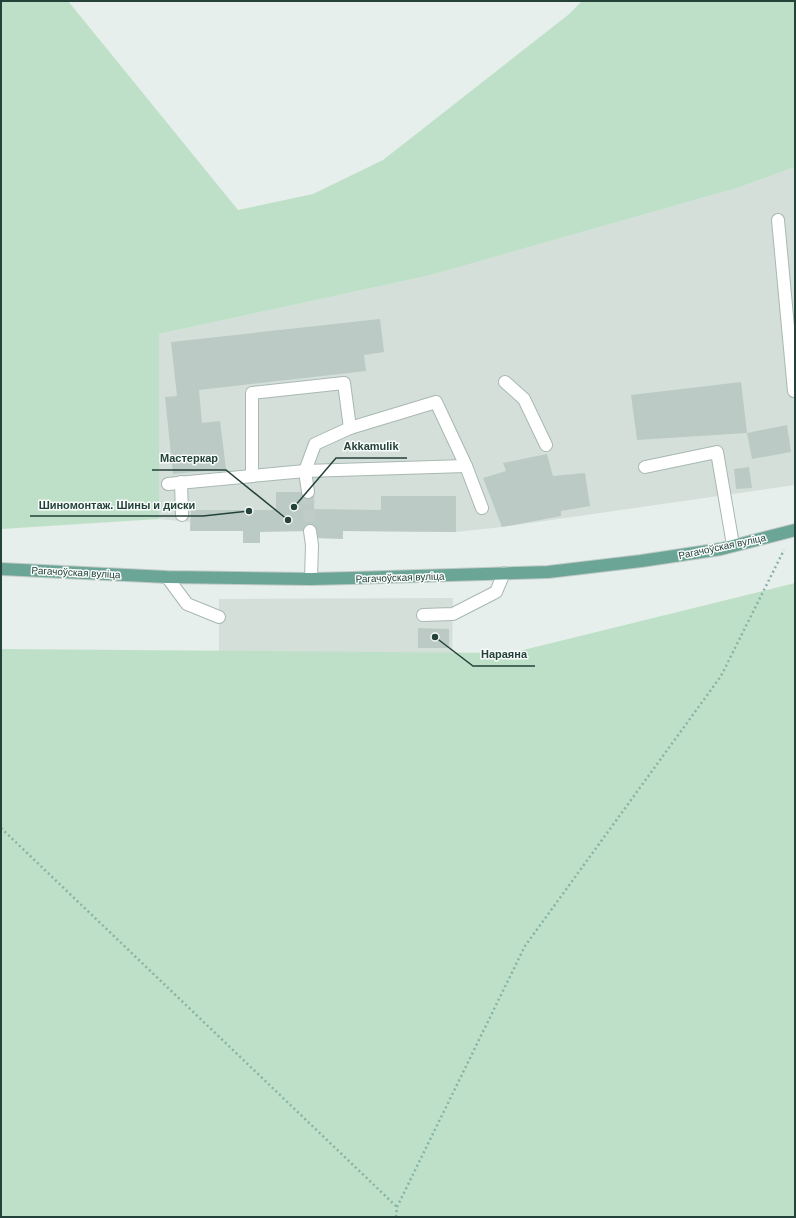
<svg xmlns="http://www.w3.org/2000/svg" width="796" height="1218" font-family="Helvetica,sans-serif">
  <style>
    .built { fill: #d4dfda }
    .green { fill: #bfe0c8 }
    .building { fill: #bbcac4 }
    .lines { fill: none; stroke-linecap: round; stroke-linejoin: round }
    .minor-tunnel { stroke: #bfccc8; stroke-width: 12; stroke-dasharray: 12 6; stroke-linecap: butt }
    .minor-casing { stroke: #a8b8b2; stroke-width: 14 }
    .major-casing { stroke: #c2cac8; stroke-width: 14 }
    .path { stroke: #86b3a5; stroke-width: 2.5; stroke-dasharray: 2 3; stroke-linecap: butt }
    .minor { stroke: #fff; stroke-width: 12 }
    .major { stroke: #6aa596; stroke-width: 12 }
    .labels { text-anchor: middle; stroke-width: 3; stroke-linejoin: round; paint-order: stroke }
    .street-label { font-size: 10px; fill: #24423a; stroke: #f7fbf9 }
    .leader { fill: none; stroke: #24423a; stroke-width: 1.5 }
    .callout-dot { fill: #24423a; stroke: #f7fbf9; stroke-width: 1.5 }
    .callout-label { font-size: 11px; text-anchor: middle; font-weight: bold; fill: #24423a; stroke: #f7fbf9; stroke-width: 3; stroke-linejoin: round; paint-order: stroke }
  </style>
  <rect width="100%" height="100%" fill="#e6efeb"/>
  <g class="built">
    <polygon points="795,167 795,485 502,527 456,532 343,531 343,539 316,538 310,531 190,531 190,522 159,519 159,334 431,275 737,188"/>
    <polygon points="453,598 452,659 219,659 219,599"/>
  </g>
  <g class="green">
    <polygon points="1,1 68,1 238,210 313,194 383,160 568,15 582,1 791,1 795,2 795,167 737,188 431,275 159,334 159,519 1,529"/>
    <polygon points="795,583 795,1217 1,1217 1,649 511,653"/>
  </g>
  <g class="building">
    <polygon points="380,319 384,352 364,355 366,371 199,390 202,423 220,421 226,469 173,474 165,397 177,396 171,342"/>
    <polygon points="741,382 747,433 637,440 631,395"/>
    <polygon points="787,425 791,452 752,459 747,433"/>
    <polygon points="547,454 553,476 585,473 590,506 561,511 561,516 502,527 483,478 506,471 503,463"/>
    <polygon points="749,467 752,488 736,489 734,469"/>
    <polygon points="276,492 314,492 314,509 381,510 381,496 456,496 456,532 343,531 343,539 316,538 310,531 260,532 260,543 243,543 243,531 190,531 191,510 276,510"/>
    <polygon points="418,628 449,629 449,648 418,648"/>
  </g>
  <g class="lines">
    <polyline class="minor-tunnel" points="308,492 310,531"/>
    <g class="minor-casing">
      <g id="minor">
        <polyline points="778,220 794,391"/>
        <polyline points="505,382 524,399 546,445"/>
        <polyline points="645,467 717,452 733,545"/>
        <polyline points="252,476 252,393 344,383 350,428"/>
        <polyline points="181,482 182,515"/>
        <polyline points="168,484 305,471 466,466"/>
        <polyline points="308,492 305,471 315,444 350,428 436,402 466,466 482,508"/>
        <polyline points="310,531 312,545 311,579"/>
        <polyline points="167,577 187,604 219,617"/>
        <polyline points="423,615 453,614 496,592 504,573"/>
      </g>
    </g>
    <g class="major-casing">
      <polyline id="major" points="1,569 167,577 311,579 352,578 548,572 641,561 721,549 795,530"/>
    </g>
    <g class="path">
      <polyline points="1,828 397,1207"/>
      <polyline points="396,1217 397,1207 525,946 721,676 784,550"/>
    </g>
    <use href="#minor" class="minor"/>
    <use href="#major" class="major"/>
  </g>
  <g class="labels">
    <g class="street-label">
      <text transform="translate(722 546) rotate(-12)" y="4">Рагачоўская вуліца</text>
      <text transform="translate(76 572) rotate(3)" y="4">Рагачоўская вуліца</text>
      <text transform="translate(400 577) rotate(-2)" y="4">Рагачоўская вуліца</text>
    </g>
  </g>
  <path class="leader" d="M294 507L336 458H407M288 520L226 470H152M249 511L203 516H30M435 637L473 666H535"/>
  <g class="callout-dot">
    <circle cx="294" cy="507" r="4"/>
    <circle cx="288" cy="520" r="4"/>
    <circle cx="249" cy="511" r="4"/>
    <circle cx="435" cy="637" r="4"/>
  </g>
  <g class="callout-label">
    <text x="371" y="450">Akkamulik</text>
    <text x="189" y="462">Мастеркар</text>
    <text x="117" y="509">Шиномонтаж. Шины и диски</text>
    <text x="504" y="658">Нараяна</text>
  </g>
  <rect width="796" height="1218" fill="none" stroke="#24423a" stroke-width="4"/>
</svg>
